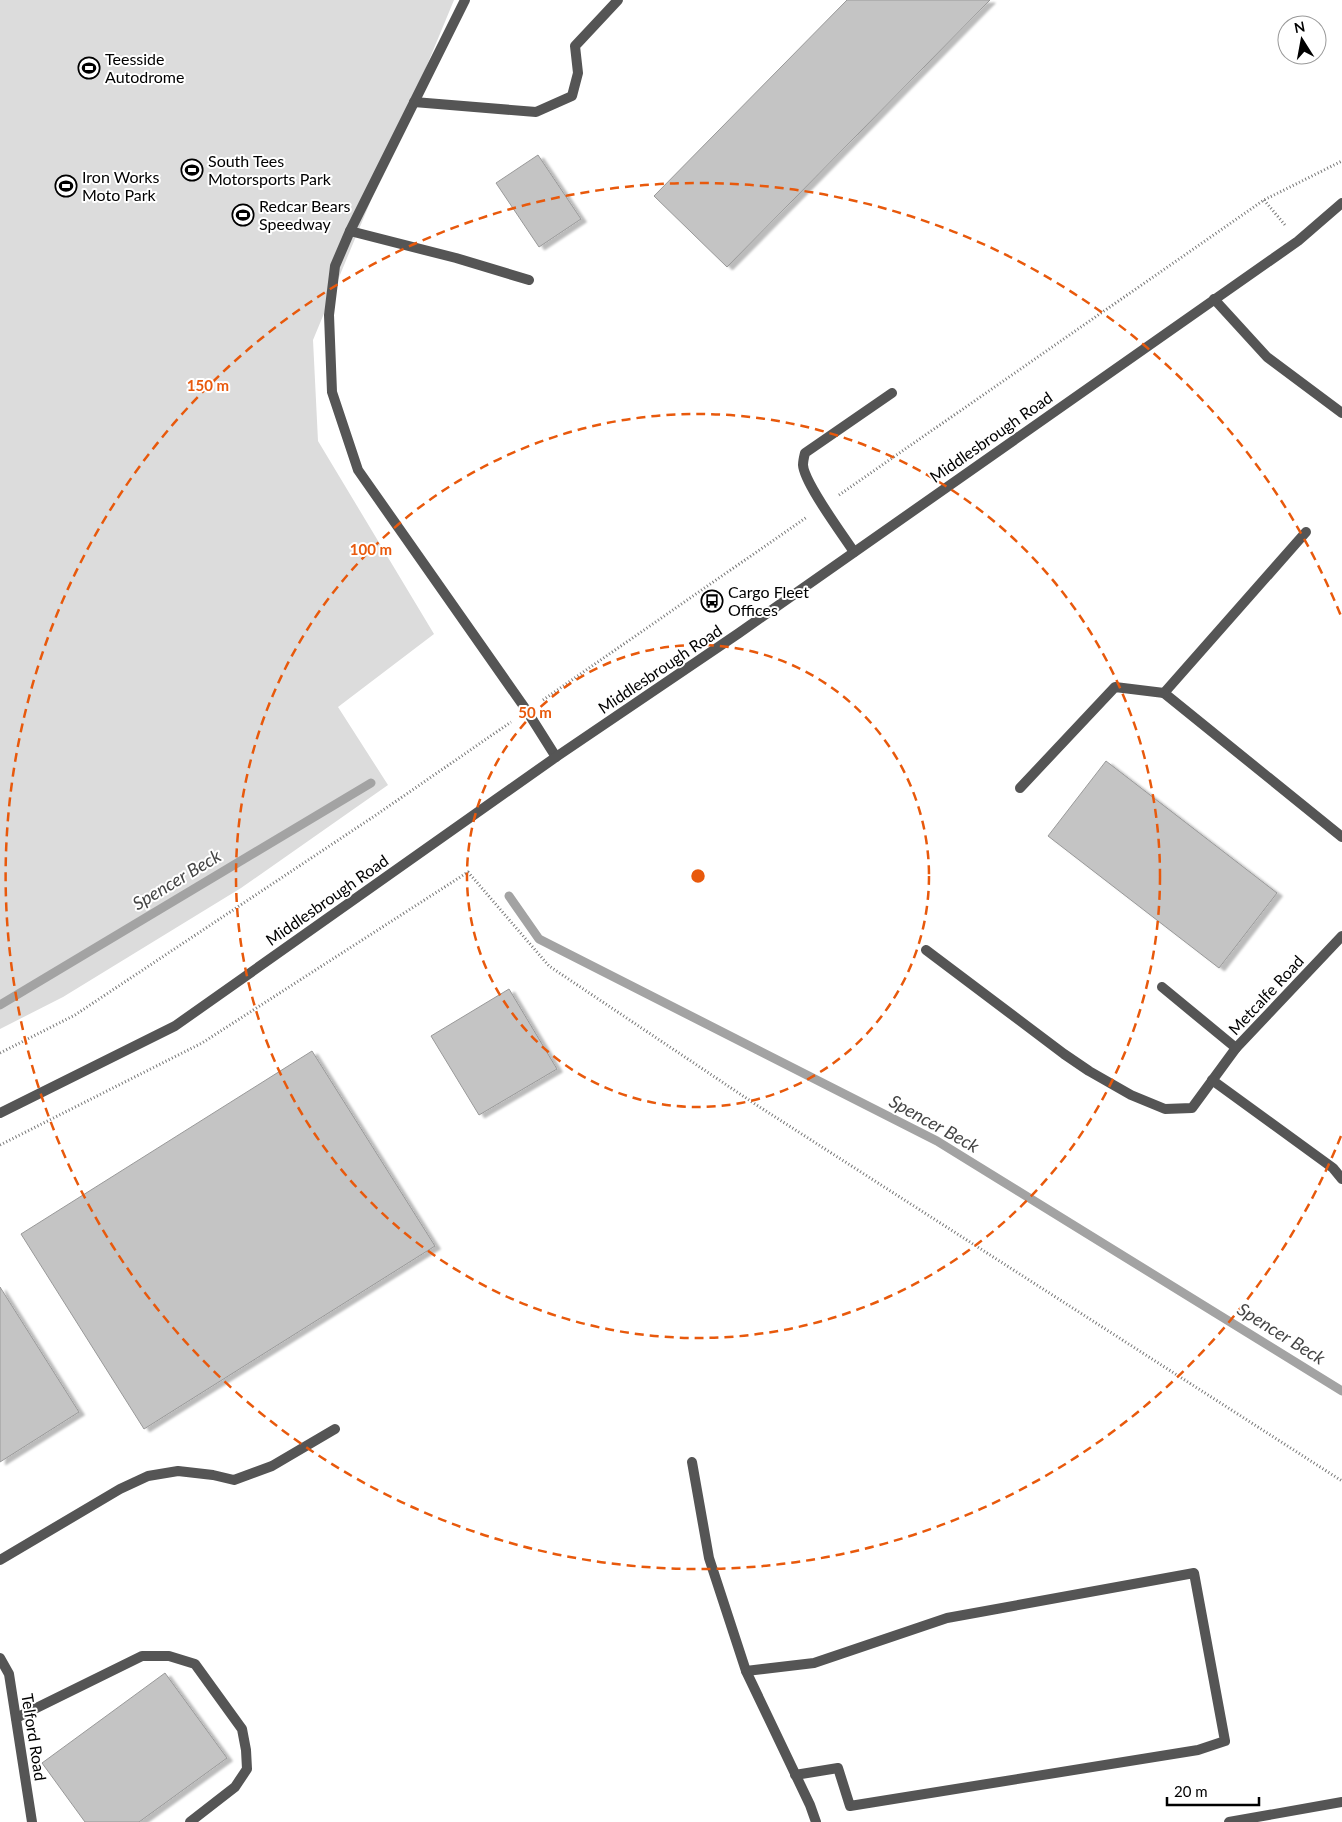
<svg xmlns="http://www.w3.org/2000/svg" width="1342" height="1822" font-family="Lato,sans-serif">
  <style>
    .green { fill: #dcdcdc }
    .lines { fill: none; stroke-linecap: round; stroke-linejoin: round }
    .stream { stroke: #a3a3a3; stroke-width: 9 }
    .building { fill: #c4c4c4; stroke: #999; filter: url(#shadow) }
    .path { stroke: #777; stroke-width: 3; stroke-dasharray: 1 2.5; stroke-linecap: butt }
    .service { stroke: #555; stroke-width: 10 }
    .minor { stroke: #555; stroke-width: 10 }
    .ring { fill: none; stroke: #e8590c; stroke-width: 2.5; stroke-dasharray: 9 6 }
    .labels { text-anchor: middle; stroke-width: 4; stroke-linejoin: round; paint-order: stroke }
    .poi-label { font-size: 16px; fill: #000; stroke: #fff; text-anchor: start }
    .street-label { font-size: 16px; fill: #000; stroke: #fff }
    .water-label { font-size: 18px; font-style: italic; fill: #444; stroke: #fff }
    .centre { fill: #e8590c; stroke: #fff; stroke-width: 2.5 }
    .ring-label { font-size: 15px; text-anchor: middle; font-weight: bold; fill: #e8590c; stroke: #fff; stroke-width: 4; stroke-linejoin: round; paint-order: stroke }
  </style>
  <defs>
    <filter id="shadow"><feDropShadow dx="5.5" dy="3" stdDeviation="1" flood-color="#0004"/></filter>
  </defs>
  <rect width="100%" height="100%" fill="#fff"/>
  <polygon class="green" points="0,0 454,0 313,340 318,441 434,634 338,707 388,785 241,888 63,997 0,1029"/>
  <g class="lines">
    <g class="stream">
      <polyline points="509,896 539,939 937,1141 1342,1391"/>
      <polyline points="0,1005 371,783"/>
    </g>
  </g>
  <g class="building">
    <polygon points="847,0 990,0 727,267 654,196"/>
    <polygon points="538,155 581,219 539,247 496,183"/>
    <polygon points="1106,761 1277,893 1219,968 1048,836"/>
    <polygon points="509,989 557,1069 479,1115 431,1036"/>
    <polygon points="312,1051 435,1246 144,1429 21,1234"/>
    <polygon points="0,1287 79,1412 0,1462"/>
    <polygon points="165,1673 227,1758 139,1822 85,1822 42,1763"/>
  </g>
  <g class="lines">
    <g class="path">
      <polyline points="1264,200 1285,225"/>
      <polyline points="839,495 1264,200 1342,161"/>
      <polyline points="543,700 807,517"/>
      <polyline points="0,1053 75,1015 376,815 511,722"/>
      <polyline points="0,1145 202,1043 468,872 549,966 755,1104 1342,1481"/>
    </g>
    <g class="service">
      <polyline points="414,102 536,112 572,96 578,73 575,46 618,0"/>
      <polyline points="350,231 456,258 529,280"/>
      <polyline points="1306,532 1164,693 1342,837"/>
      <path d="M854 552C843 535 804 483 803 465 803 461 804 457 805 453L892 393"/>
      <polyline points="1020,788 1115,687 1164,693"/>
      <polyline points="926,950 1064,1054 1089,1071 1131,1095 1165,1109 1192,1108 1236,1048"/>
      <polyline points="1212,1080 1333,1168 1342,1179"/>
      <polyline points="692,1462 709,1558 746,1671 810,1805 816,1822"/>
      <polyline points="0,1560 120,1489 148,1476 178,1471 213,1475 234,1480 272,1466 335,1429"/>
      <polyline points="746,1671 814,1663 947,1618 1194,1573 1225,1741 1198,1750 850,1806 838,1768 795,1775"/>
      <polyline points="16,1718 142,1656 169,1656 195,1664 242,1729 246,1750 247,1769 235,1787 190,1822"/>
    </g>
    <g class="minor">
      <polyline points="465,0 350,231 335,266 329,315 332,392 358,470 527,711 556,757"/>
      <polyline points="1214,299 1267,357 1342,413"/>
      <polyline points="1162,987 1236,1048 1342,936"/>
      <polyline points="0,1113 175,1026 556,757 739,633 1298,241 1342,203"/>
      <polyline points="0,1658 9,1674 32,1822"/>
      <polyline points="1229,1822 1342,1802"/>
    </g>
  </g>
  <g class="ring">
    <circle cx="698" cy="876" r="231"/>
    <circle cx="698" cy="876" r="462"/>
    <path d="M1341 1136A693 693 0 1 1 1341 616"/>
  </g>
  <defs>
    <g id="stadium-ring" transform="scale(1.125)"><circle r="9.5" fill="#fff" stroke="#000" stroke-width="1.5"/><path d="M0-5a6.5 5 0 1 0 0 10a6.5 5 0 1 0 0-10ZM-3.5-1.8h7v3.6h-7Z" fill="#000"/></g>
    <g id="bus-ring" transform="scale(1.125)"><circle r="9.5" fill="#fff" stroke="#000" stroke-width="1.5"/><path d="M-5-6H5V4H4V6H2V4H-2V6H-4V4H-5ZM-3.5-4V0h7V-4ZM-3.5 1.2v1.5H-2V1.2ZM2 1.2v1.5H3.5V1.2Z" fill="#000"/></g>
  </defs>
  <g fill-rule="evenodd">
    <use href="#stadium-ring" x="89" y="68"/>
    <use href="#stadium-ring" x="192" y="170"/>
    <use href="#stadium-ring" x="66" y="186"/>
    <use href="#stadium-ring" x="243" y="215"/>
    <use href="#bus-ring" x="712" y="601"/>
  </g>
  <g class="labels">
    <g class="poi-label">
      <text x="105" y="65">Teesside<tspan x="105" dy="18">Autodrome</tspan></text>
      <text x="208" y="167">South Tees<tspan x="208" dy="18">Motorsports Park</tspan></text>
      <text x="82" y="183">Iron Works<tspan x="82" dy="18">Moto Park</tspan></text>
      <text x="259" y="212">Redcar Bears<tspan x="259" dy="18">Speedway</tspan></text>
      <text x="728" y="598">Cargo Fleet<tspan x="728" dy="18">Offices</tspan></text>
    </g>
    <g class="street-label">
      <text transform="translate(991 437) rotate(-35)" y="6">Middlesbrough Road</text>
      <text transform="translate(660 669) rotate(-34)" y="6">Middlesbrough Road</text>
      <text transform="translate(327 900) rotate(-35)" y="6">Middlesbrough Road</text>
      <text transform="translate(1266 995) rotate(-47)" y="6">Metcalfe Road</text>
      <text transform="translate(34 1737) rotate(81)" y="6">Telford Road</text>
    </g>
    <g class="water-label">
      <text transform="translate(177 880) rotate(-31)" y="6">Spencer Beck</text>
      <text transform="translate(934 1124) rotate(29)" y="6">Spencer Beck</text>
      <text transform="translate(1281 1334) rotate(32)" y="6">Spencer Beck</text>
    </g>
  </g>
  <circle cx="698" cy="876" r="8" class="centre"/>
  <g class="ring-label">
    <text x="208" y="391">150 m</text>
    <text x="371" y="555">100 m</text>
    <text x="535" y="718">50 m</text>
  </g>
  <g transform="translate(1302 40) rotate(349)"><circle r="24" fill="#ffffff" stroke="#999999"/>
  <path d="M0-4L9 19L0 12L-9 19Z" fill="#000000"/>
  <text y="-8" font-size="14" font-weight="bold" text-anchor="middle" fill="#000000">N</text>
  </g>
  <path d="M1167 1797v8h92v-8" fill="none" stroke="#000000" stroke-width="2.5"/>
  <text x="1174" y="1797" font-size="15" fill="#000000" stroke="#ffffff" stroke-width="4" paint-order="stroke">20 m</text>
</svg>
